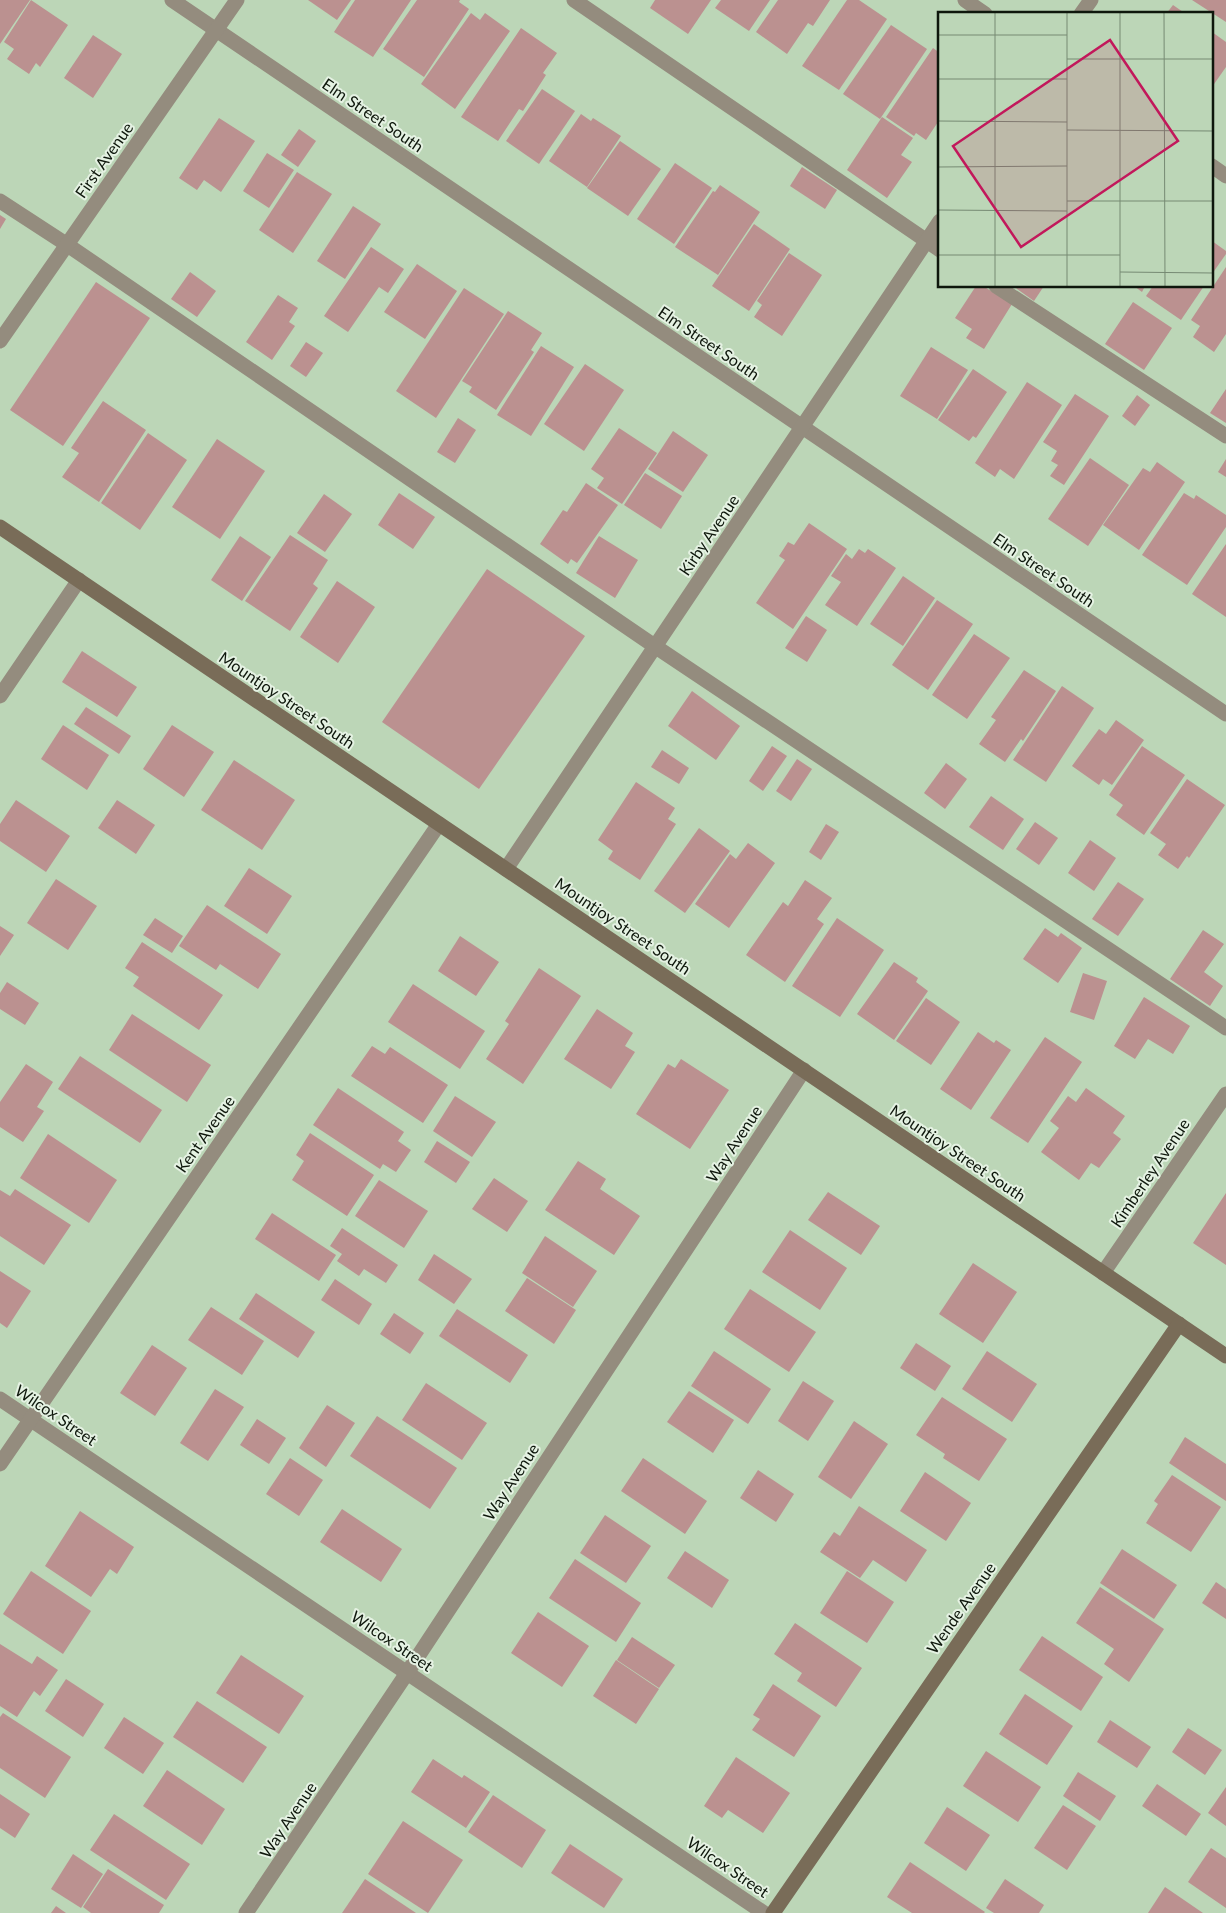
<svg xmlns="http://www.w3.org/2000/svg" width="1226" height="1913" font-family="Lato,sans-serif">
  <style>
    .building { fill: #bb9190 }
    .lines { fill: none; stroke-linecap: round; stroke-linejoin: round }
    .lane { stroke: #948c7e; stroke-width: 15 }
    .street { stroke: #948c7e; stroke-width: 15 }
    .secondary { stroke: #796c58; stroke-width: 15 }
    .labels { text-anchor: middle; stroke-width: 4; stroke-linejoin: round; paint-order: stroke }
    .street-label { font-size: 16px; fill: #0e170c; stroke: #e5f2e3 }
    .inset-road { fill: none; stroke: #768a73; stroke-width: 1 }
    .view { fill: #c2185b; fill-opacity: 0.15; stroke: #c2185b; stroke-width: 2.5 }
    .inset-edge { fill: none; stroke: #0e170c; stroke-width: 2.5 }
  </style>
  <rect width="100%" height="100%" fill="#bcd6b7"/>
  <g class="building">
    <polygon points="0,0 30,0 0,44"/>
    <polygon points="31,0 68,25 40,67 36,63 29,74 7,59 14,49 4,42"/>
    <polygon points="308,0 351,0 337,20"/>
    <polygon points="355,0 411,0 373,57 334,32"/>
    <polygon points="417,0 460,0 459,2 469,9 424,77 383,49"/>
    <polygon points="655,0 711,0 688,34 650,8"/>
    <polygon points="721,0 770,0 749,31 715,8"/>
    <polygon points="778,0 830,0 813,26 808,23 787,54 756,32"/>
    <polygon points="847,0 859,0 887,19 839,90 802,66"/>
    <polygon points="1192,0 1226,0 1226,22"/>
    <polygon points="1173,5 1186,14 1166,14"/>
    <polygon points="471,13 480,20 485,13 510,31 455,109 421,84"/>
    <polygon points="891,25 927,49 880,119 843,94"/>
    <polygon points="521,28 557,53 543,73 546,75 523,111 519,109 498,141 461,117"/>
    <polygon points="1212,32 1226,42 1226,67 1212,87"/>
    <polygon points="93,35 122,54 93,98 64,78"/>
    <polygon points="933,48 940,53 940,119 926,140 916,133 914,136 886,117"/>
    <polygon points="542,89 575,111 539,164 506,141"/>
    <polygon points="581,114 591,121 593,118 621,136 587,187 549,161"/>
    <polygon points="882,117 913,138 901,155 912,162 887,198 847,170"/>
    <polygon points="219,118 255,141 221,192 204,180 197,190 179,178"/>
    <polygon points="299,129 316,141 298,167 281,155"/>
    <polygon points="620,141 661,169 628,216 587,188"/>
    <polygon points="267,153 294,170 269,208 243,191"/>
    <polygon points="675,163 712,188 674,244 637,219"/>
    <polygon points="802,167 837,190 825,209 790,186"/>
    <polygon points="297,172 332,194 293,253 259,230"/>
    <polygon points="720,185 760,212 718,275 675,247 713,191 715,192"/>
    <polygon points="353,206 381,224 345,279 317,261"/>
    <polygon points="0,215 6,219 0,229"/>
    <polygon points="754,224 790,249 749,311 712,286"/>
    <polygon points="1212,241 1226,251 1226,254 1212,274"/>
    <polygon points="371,247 404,269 388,293 379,287 348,332 324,316"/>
    <polygon points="789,253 822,275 782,336 754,317 762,305 757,301"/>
    <polygon points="417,264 457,291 425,339 384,312"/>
    <polygon points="1226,267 1226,334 1214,352 1193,337 1200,326 1191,320"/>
    <polygon points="190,272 216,291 197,317 171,299"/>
    <polygon points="96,282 150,318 63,446 10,410"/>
    <polygon points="976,286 983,286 1012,304 984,349 966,338 972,329 955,318"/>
    <polygon points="1013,286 1044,286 1034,301"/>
    <polygon points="1134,286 1145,286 1142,292"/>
    <polygon points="1153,286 1204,286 1181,320 1146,296"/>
    <polygon points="464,288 504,314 436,418 396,391"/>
    <polygon points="278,295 298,308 289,322 295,326 272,360 246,342"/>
    <polygon points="1133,302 1172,328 1144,370 1105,344"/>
    <polygon points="508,311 542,333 531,350 534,352 496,410 469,392 472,387 462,381"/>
    <polygon points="306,342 323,353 306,377 290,366"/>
    <polygon points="541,346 574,367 531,436 497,415"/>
    <polygon points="931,347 968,370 937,419 900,396"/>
    <polygon points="585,364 624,390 584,451 544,424"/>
    <polygon points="973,369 1007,392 976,438 973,436 969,441 938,420"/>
    <polygon points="1027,382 1062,405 1014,479 1000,469 995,477 975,463"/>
    <polygon points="1226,389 1226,423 1210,413"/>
    <polygon points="1075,394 1109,416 1064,485 1050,476 1058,465 1051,461 1057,451 1043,442"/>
    <polygon points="1137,395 1150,405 1135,426 1122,416"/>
    <polygon points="103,401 146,430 99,502 62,477 79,453 71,448"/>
    <polygon points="458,418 476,430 455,463 437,452"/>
    <polygon points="619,428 657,453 622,504 597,488 604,478 591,469"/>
    <polygon points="673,431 708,455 683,492 648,469"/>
    <polygon points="148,433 187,460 140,530 101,503"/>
    <polygon points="217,439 265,471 220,539 172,507"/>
    <polygon points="1090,458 1129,485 1088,546 1048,519"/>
    <polygon points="1226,459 1226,477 1218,472"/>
    <polygon points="1157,462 1185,482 1139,550 1103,525 1143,468 1150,472"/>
    <polygon points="645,473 682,496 661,529 624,505"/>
    <polygon points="586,483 618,505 577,563 571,559 568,564 540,544 563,510 567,512"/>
    <polygon points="399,493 435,517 413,549 378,525"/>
    <polygon points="1184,493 1194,499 1196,495 1226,515 1226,527 1187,585 1142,555"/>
    <polygon points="324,494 352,514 325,552 297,533"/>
    <polygon points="809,523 847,549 793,629 756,603 785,560 779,556 788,542 794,545"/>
    <polygon points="290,535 328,560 313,584 318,588 290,631 245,601"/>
    <polygon points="240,536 271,557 242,601 211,580"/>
    <polygon points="599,536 638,560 615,598 576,573"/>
    <polygon points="1226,544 1226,617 1192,594"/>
    <polygon points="859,549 865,553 868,549 896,568 857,626 825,605 841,582 831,576 846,554 852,559"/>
    <polygon points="487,569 585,636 479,789 382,722"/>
    <polygon points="903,576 935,598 903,646 870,624"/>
    <polygon points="337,581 375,607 338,663 300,637"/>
    <polygon points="937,600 973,624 928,690 892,665"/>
    <polygon points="806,616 827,630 807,662 785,648"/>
    <polygon points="974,634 1010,658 967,719 932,695"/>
    <polygon points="82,651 137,687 117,717 62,682"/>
    <polygon points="1024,670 1056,691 1023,741 1021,739 1005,762 979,744 996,720 991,717"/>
    <polygon points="1062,686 1094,708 1046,782 1013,760"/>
    <polygon points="692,691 740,726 716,760 668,726"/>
    <polygon points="86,707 131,736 119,754 74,724"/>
    <polygon points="1116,720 1144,740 1112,785 1103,779 1099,785 1072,766 1099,729 1106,734"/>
    <polygon points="63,725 109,755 87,790 41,759"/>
    <polygon points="172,725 214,752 184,797 143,769"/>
    <polygon points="772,746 787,756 763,791 749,781"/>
    <polygon points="1142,746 1185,775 1144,835 1116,815 1123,805 1109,795"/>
    <polygon points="662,750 689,768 679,784 651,767"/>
    <polygon points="797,759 812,769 791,801 776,791"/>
    <polygon points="234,760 295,800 262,850 201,810"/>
    <polygon points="946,763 967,779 945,809 924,793"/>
    <polygon points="1187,779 1225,805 1189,858 1187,856 1178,869 1158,855 1166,844 1150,833"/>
    <polygon points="636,782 675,808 668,819 676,824 640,880 608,859 613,851 598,840"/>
    <polygon points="991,796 1024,819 1003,850 969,827"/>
    <polygon points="16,800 70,836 46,872 0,841 0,824"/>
    <polygon points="117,800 155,825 136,854 98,828"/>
    <polygon points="1035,822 1058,838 1039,865 1016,849"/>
    <polygon points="826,824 839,832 821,860 809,852"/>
    <polygon points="699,828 730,851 685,913 654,891"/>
    <polygon points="1090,840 1116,858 1094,891 1068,873"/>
    <polygon points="748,843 775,863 729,928 695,904 730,854 736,859"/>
    <polygon points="249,868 292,896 267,934 224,906"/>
    <polygon points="56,879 97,906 68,950 27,923"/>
    <polygon points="805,880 832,898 817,919 824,924 785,982 746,955 783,902 788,906"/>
    <polygon points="1118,882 1144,899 1118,936 1092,919"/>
    <polygon points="207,905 281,954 258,989 220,964 216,970 179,946"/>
    <polygon points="155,918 183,936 172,953 143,935"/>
    <polygon points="837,918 884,950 840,1017 792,986"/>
    <polygon points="0,926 14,935 0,956"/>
    <polygon points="1045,928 1058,937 1061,933 1082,948 1058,983 1023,959"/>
    <polygon points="1203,930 1224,944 1204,972 1223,986 1210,1006 1170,979"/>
    <polygon points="460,936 499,962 476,996 438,971"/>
    <polygon points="142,942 223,995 199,1030 133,986 139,977 125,968"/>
    <polygon points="894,962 918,978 916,982 928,991 894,1040 857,1014"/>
    <polygon points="539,968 581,996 523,1084 486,1059 509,1024 505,1021"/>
    <polygon points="1083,973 1107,981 1094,1020 1070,1012"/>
    <polygon points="7,982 39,1003 25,1025 0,1009 0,993"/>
    <polygon points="413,984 485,1031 460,1069 388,1022"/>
    <polygon points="1144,997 1190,1026 1173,1054 1148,1039 1135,1059 1114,1046"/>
    <polygon points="926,998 960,1022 931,1065 896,1041"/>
    <polygon points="597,1009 633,1033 625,1046 635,1052 611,1089 564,1059"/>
    <polygon points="132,1014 211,1065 187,1102 109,1050"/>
    <polygon points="978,1032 994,1043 996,1040 1011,1050 971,1110 940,1089"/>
    <polygon points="1045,1037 1082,1062 1028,1143 990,1118"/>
    <polygon points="372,1046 385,1054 390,1047 448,1085 423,1123 351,1076"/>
    <polygon points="80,1056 162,1110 140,1143 58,1089"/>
    <polygon points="681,1059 729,1090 690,1149 636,1114 668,1064 675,1068"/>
    <polygon points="26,1064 53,1082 37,1107 44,1111 23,1142 0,1127 0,1102"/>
    <polygon points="338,1088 404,1132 398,1141 411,1150 396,1172 383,1164 380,1169 313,1125"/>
    <polygon points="1086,1088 1125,1116 1113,1133 1121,1139 1099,1168 1091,1163 1079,1180 1041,1152 1059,1128 1050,1121 1068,1096 1076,1102"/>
    <polygon points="455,1096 496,1122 472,1157 433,1131"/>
    <polygon points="310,1133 374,1175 347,1216 292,1180 304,1161 296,1155"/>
    <polygon points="48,1134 117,1180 89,1223 20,1178"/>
    <polygon points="437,1141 470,1162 456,1183 424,1162"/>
    <polygon points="578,1161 606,1179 600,1189 640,1216 614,1255 545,1210"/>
    <polygon points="494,1178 528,1201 507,1232 472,1209"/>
    <polygon points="379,1180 428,1211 404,1248 355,1216"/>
    <polygon points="15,1189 71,1225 44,1265 0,1236 0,1190 10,1196"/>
    <polygon points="828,1192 880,1226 861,1255 808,1220"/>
    <polygon points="1226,1193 1226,1265 1193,1243"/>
    <polygon points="272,1213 336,1255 319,1281 255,1239"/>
    <polygon points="342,1228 398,1265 386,1283 364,1269 359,1276 337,1261 342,1254 330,1246"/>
    <polygon points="790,1230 847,1268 820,1310 762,1272"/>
    <polygon points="545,1236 597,1271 573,1307 522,1273"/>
    <polygon points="434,1254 472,1279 454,1304 418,1280"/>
    <polygon points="973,1263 1017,1292 983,1343 939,1314"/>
    <polygon points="0,1271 31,1291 7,1328 0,1323"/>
    <polygon points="527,1278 576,1310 554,1344 505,1311"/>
    <polygon points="335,1279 372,1304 359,1325 321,1300"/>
    <polygon points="750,1289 816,1332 789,1372 724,1329"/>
    <polygon points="256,1293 315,1332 298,1358 239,1319"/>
    <polygon points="211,1307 264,1341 242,1375 188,1340"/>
    <polygon points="457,1309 528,1355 510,1383 439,1336"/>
    <polygon points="394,1313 424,1333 410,1354 380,1334"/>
    <polygon points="916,1343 951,1366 935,1391 900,1368"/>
    <polygon points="152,1345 187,1368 155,1416 120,1393"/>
    <polygon points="714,1351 771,1389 748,1424 691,1386"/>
    <polygon points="987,1351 1037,1384 1012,1422 962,1389"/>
    <polygon points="803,1381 834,1401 808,1441 778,1421"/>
    <polygon points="426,1383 487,1423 462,1460 402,1420"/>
    <polygon points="215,1389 244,1407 208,1461 180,1443"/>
    <polygon points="689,1391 734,1420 713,1453 667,1422"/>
    <polygon points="942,1397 1007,1439 979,1481 943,1458 945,1454 916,1435"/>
    <polygon points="327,1405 355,1423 326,1467 299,1448"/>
    <polygon points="377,1416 457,1468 430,1509 350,1456"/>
    <polygon points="257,1419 286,1438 269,1464 240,1445"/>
    <polygon points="854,1421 888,1444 851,1499 818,1477"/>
    <polygon points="1185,1437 1226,1464 1226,1501 1169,1463"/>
    <polygon points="290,1458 323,1480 299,1516 266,1494"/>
    <polygon points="643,1458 707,1501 685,1534 621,1491"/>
    <polygon points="758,1470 794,1494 776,1522 740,1498"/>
    <polygon points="925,1472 971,1503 946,1541 900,1511"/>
    <polygon points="1172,1475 1221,1507 1191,1552 1146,1523 1158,1504 1154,1501"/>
    <polygon points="859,1506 927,1550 906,1582 873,1560 860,1578 820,1552 834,1532 840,1536"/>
    <polygon points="342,1509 402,1549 381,1582 320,1542"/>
    <polygon points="80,1511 134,1547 117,1574 110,1569 91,1597 45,1566"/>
    <polygon points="605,1515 651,1546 626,1583 580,1553"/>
    <polygon points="1122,1549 1177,1585 1154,1619 1100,1583"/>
    <polygon points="685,1551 729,1580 712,1608 667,1578"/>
    <polygon points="575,1559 641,1603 616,1642 549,1598"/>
    <polygon points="31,1571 91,1611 63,1654 3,1614"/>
    <polygon points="847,1571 894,1602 867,1643 820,1613"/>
    <polygon points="1216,1582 1226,1589 1226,1619 1202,1603"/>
    <polygon points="1100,1587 1164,1629 1129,1682 1104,1664 1114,1649 1076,1623"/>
    <polygon points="538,1612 589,1646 562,1687 511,1653"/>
    <polygon points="795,1623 862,1668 836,1707 797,1681 802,1673 774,1654"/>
    <polygon points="1042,1636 1103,1677 1081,1711 1019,1670"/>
    <polygon points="632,1637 675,1665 659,1688 617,1660"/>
    <polygon points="0,1644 32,1664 37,1656 58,1670 40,1696 34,1691 17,1717 0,1706"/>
    <polygon points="241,1655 304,1696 279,1734 216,1693"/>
    <polygon points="616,1660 659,1689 636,1724 593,1696"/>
    <polygon points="66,1679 104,1704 83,1737 45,1711"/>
    <polygon points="773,1684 821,1716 794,1757 752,1730 760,1719 753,1715"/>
    <polygon points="1025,1694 1073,1726 1047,1765 999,1734"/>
    <polygon points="197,1701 267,1747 243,1783 173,1737"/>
    <polygon points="3,1713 71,1757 45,1798 0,1768 0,1717"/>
    <polygon points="124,1717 164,1743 143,1774 104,1748"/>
    <polygon points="1110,1720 1151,1747 1137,1768 1097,1742"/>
    <polygon points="1188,1728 1222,1750 1205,1775 1172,1752"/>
    <polygon points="986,1751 1041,1787 1018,1822 963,1786"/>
    <polygon points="736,1757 790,1793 763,1833 728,1810 722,1818 704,1806"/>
    <polygon points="433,1759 462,1778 464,1775 490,1792 466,1828 411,1792"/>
    <polygon points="167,1770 225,1809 202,1845 143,1806"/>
    <polygon points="1078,1772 1116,1796 1100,1821 1063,1796"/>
    <polygon points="1157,1784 1201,1814 1186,1836 1142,1806"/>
    <polygon points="1226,1787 1226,1826 1208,1813"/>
    <polygon points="0,1794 30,1814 15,1838 0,1828"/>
    <polygon points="493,1795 546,1830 522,1868 468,1832"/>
    <polygon points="1063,1805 1096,1826 1067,1870 1034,1848"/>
    <polygon points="947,1807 990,1835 966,1871 924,1843"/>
    <polygon points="114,1814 190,1864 166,1900 90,1850"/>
    <polygon points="403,1821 463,1860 428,1913 368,1874"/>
    <polygon points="570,1844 623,1879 604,1908 551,1873"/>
    <polygon points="1211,1848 1226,1858 1226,1908 1188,1882"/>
    <polygon points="73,1854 103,1874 81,1908 51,1889"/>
    <polygon points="910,1862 985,1912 984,1913 912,1913 887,1897"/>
    <polygon points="108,1869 164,1905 159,1913 91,1913 83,1907"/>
    <polygon points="365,1879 416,1913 342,1913"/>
    <polygon points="1005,1879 1044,1905 1039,1913 994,1913 986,1908"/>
    <polygon points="1165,1887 1203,1913 1148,1913"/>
    <polygon points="56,1906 66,1913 51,1913"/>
  </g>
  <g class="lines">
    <g class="lane">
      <polyline points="574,0 940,250"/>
      <polyline points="0,201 66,244 656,647 1226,1028"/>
      <polyline points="996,286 1226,436"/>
    </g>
    <g class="street">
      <polyline points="172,0 1226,714"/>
      <polyline points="965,0 985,14"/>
      <polyline points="1081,14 1091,0"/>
      <polyline points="1212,166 1226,176"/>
      <polyline points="0,341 237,0"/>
      <polyline points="0,696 79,580"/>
      <polyline points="506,869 940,221"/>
      <polyline points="1103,1273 1226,1094"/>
      <polyline points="0,1399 764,1913"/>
      <polyline points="0,1464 439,824"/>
      <polyline points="246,1913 407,1673 804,1070"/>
    </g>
    <g class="secondary">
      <polyline points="0,527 1226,1356"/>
      <polyline points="773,1913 1179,1324"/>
    </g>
  </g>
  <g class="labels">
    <g class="street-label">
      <text transform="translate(373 115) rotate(34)" y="6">Elm Street South</text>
      <text transform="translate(104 160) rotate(-55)" y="6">First Avenue</text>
      <text transform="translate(709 343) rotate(34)" y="6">Elm Street South</text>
      <text transform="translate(709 535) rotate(-56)" y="6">Kirby Avenue</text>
      <text transform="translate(1044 570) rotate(34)" y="6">Elm Street South</text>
      <text transform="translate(287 700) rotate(34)" y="6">Mountjoy Street South</text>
      <text transform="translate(623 926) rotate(34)" y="6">Mountjoy Street South</text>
      <text transform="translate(205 1134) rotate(-55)" y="6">Kent Avenue</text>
      <text transform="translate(734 1144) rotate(-57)" y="6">Way Avenue</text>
      <text transform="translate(958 1153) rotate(34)" y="6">Mountjoy Street South</text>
      <text transform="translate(1150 1173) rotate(-56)" y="6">Kimberley Avenue</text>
      <text transform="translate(56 1415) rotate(34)" y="6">Wilcox Street</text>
      <text transform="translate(511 1482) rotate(-57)" y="6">Way Avenue</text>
      <text transform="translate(961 1608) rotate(-55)" y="6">Wende Avenue</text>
      <text transform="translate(392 1641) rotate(34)" y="6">Wilcox Street</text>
      <text transform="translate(288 1820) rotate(-56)" y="6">Way Avenue</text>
      <text transform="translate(728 1867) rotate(34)" y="6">Wilcox Street</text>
    </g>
  </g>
  <g transform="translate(938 12)">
    <rect width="275" height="275" fill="#bcd6b7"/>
    <path class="inset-road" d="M57 0V275M182 0V275M226 0 227 275M0 23H129M129 47H275M0 67H129M0 109 129 110M129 118 275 119M0 155 129 154M129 189H275M0 198 129 199M0 243H182M182 260 275 261M129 275V0"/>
    <path class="view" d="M172 28 240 129 83 235 15 134Z"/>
    <rect width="275" height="275" class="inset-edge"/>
  </g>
</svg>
